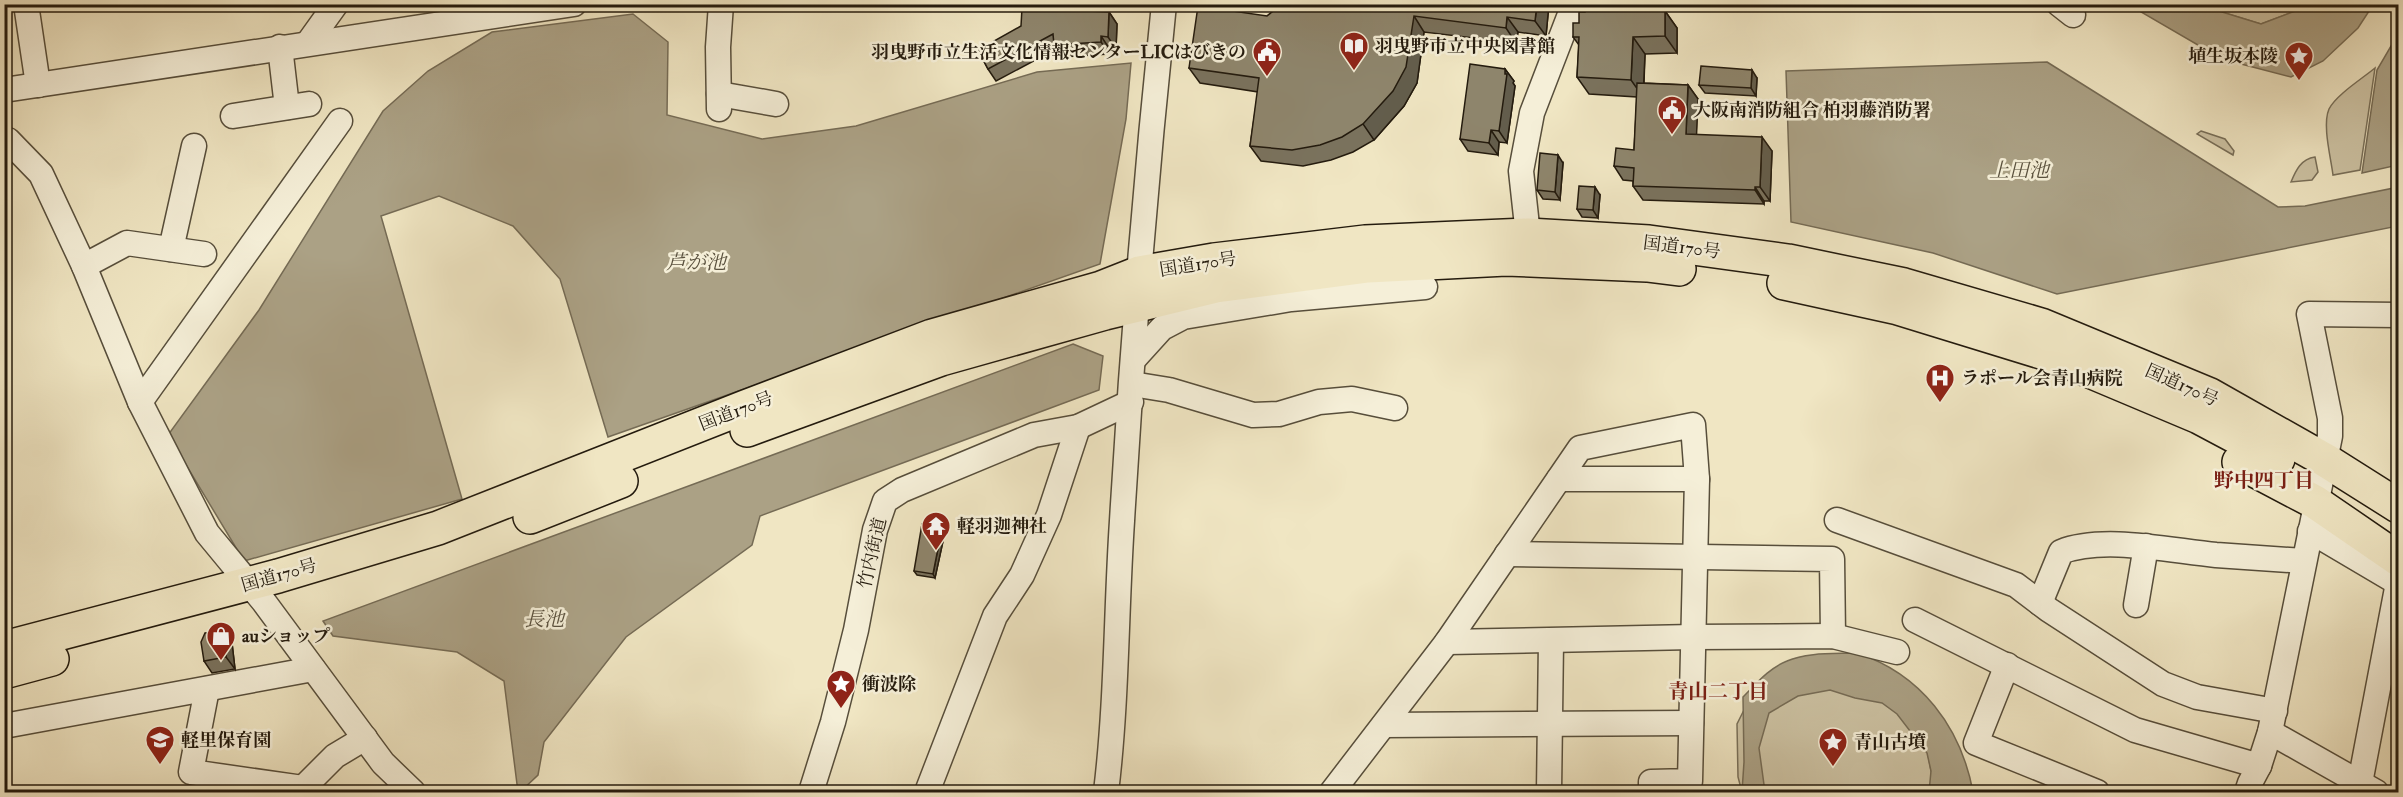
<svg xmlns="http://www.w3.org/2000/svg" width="2403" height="797" font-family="'IM FELL Double Pica','Noto Serif JP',serif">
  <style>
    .green { fill: #cdc3a4; stroke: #786f59; stroke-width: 1.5 }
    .water { fill: #aba185; stroke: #756b55; stroke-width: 1.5 }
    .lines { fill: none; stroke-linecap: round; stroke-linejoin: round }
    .minor-casing { stroke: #574e3b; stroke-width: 27 }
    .highway-casing { stroke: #241b0e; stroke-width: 36 }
    .minor { stroke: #f5efd8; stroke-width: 24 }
    .highway { stroke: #f0e6c3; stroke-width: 33 }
    .wall { fill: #7a725d; stroke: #241b0e; stroke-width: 1.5 }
    .shaded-wall { fill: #635d4c; stroke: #241b0e; stroke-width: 1.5 }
    .building { fill: #8e856c; stroke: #241b0e; stroke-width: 1.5 }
    .labels { text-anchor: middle; stroke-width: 5; stroke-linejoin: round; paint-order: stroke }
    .poi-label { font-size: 18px; font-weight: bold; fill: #241b0e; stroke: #f5efd8; text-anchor: start }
    .street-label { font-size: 18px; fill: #241b0e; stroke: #f5efd8 }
    .water-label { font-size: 20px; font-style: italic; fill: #5a513e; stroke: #f5efd8 }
    .neighbourhood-label { font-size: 20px; font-weight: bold; fill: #7a1f14; stroke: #f5efd8 }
  </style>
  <rect width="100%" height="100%" fill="#f0e6c3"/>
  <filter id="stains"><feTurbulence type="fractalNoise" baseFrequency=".00333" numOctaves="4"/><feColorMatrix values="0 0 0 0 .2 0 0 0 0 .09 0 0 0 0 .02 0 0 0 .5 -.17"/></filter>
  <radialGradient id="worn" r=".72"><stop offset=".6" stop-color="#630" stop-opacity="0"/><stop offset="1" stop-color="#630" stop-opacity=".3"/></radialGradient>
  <g class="green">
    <polygon points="2211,5 2311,5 2261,24 2218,11"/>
    <path d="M2375 68 2360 170 2333 175C2331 158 2322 125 2329 109 2336 95 2363 78 2375 68Z"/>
    <polygon points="2201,131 2225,139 2234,151 2233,155 2197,134"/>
    <path d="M2315 157 2318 172 2312 180 2291 182C2296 170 2301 159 2315 157Z"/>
    <polygon points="1794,679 1872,689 1923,728 1935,792 1742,792 1738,777 1737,724 1752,694"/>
  </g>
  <g class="water">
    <polygon points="2133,5 2211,5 2219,11 2261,24 2311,5 2373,5 2358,28 2323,61 2291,77 2222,59 2141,12"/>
    <polygon points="633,14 668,42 667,115 762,139 856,126 1037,72 1131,63 1126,119 1100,264 608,437 560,279 513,226 439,196 381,216 462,499 244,561 168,435 259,310 383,111 428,71 492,32"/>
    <polygon points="2398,34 2398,165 2362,173 2377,70"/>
    <polygon points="2047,62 2278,207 2305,206 2394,188 2398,205 2398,226 2057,294 1933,253 1791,222 1786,71"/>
    <polygon points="1073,344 1103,356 1099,390 760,516 752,545 626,637 544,742 538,775 520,792 518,792 504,681 457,652 333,636 323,621"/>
    <path d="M1857 653C1921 674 1961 727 1973 792H1929L1931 771 1927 753 1897 714 1882 703 1855 698 1830 690 1798 696 1769 713 1759 748 1765 792H1742L1744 762 1743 697C1756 684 1769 668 1787 661 1807 652 1835 654 1857 653Z"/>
  </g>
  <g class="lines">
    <g class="minor-casing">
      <g id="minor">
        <polyline points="26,4 38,85"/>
        <polyline points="2059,4 2073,15"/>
        <polyline points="308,43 336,4"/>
        <polyline points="280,47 287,107"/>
        <polyline points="4,90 574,4"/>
        <polyline points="719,94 776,104"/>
        <polyline points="719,109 718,47 721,4"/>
        <polyline points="233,116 309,104"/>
        <polyline points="4,139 8,140 41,174 84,266 140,402 207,533 264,602 383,763 413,792"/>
        <polyline points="1528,235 1521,171 1532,113 1574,4"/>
        <polyline points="171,249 194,146"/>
        <polyline points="84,266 127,243 204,254"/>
        <polyline points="1133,360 1162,328 1183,317 1291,299 1425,287"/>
        <polyline points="1132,384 1169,390 1253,415 1279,414 1319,402 1352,399 1395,408"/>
        <polyline points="140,402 340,121"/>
        <polyline points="1559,479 1697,479"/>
        <polyline points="1837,520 2016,585 2049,610 2163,684 2197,697 2275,711"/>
        <polyline points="2310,531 2398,583"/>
        <polyline points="1507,554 1832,559 1833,636"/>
        <path d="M2040 603 2061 552C2103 535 2172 551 2216 555 2246 557 2275 559 2304 561"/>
        <polyline points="2136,605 2146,546"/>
        <polyline points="1915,620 2135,730 2259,766"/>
        <polyline points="1447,642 1693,637 1833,636 1897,652"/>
        <polyline points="2007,665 1976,743 2097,792"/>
        <polyline points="207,689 191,772 303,788"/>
        <polyline points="1384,725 1691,723"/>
        <polyline points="4,726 313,669"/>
        <polyline points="2270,732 2376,792"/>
        <polyline points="2360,783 2398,583"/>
        <polyline points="301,792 303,788 335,756 365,738"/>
        <polyline points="811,792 833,722 856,630 875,530 885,501 902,490 1034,435 1078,427 1131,402"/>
        <polyline points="927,792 995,616 1022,575 1049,515 1078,427"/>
        <path d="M1106 792C1117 702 1116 611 1122 521 1132 348 1146 176 1164 4"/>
        <polyline points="1332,792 1447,642 1580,448 1693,425 1697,479 1690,781 1651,782 1651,792"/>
        <polyline points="1549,792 1551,641"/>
        <polyline points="2247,792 2250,783 2259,766 2270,732 2330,436 2330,418 2309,314 2398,315"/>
      </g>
    </g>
    <g class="highway-casing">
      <g id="highway">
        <polyline points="1784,283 1898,308 2054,356 2199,417 2278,459"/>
        <polyline points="747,430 941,359 1105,313 1216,286 1368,266 1506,259 1647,265 1679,269"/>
        <polyline points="2239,462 2315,502 2398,559"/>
        <polyline points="530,517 621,481"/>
        <polyline points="4,648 278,576 438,528 745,407 932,336 1101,288 1139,273 1214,260 1365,242 1528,235 1649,242 1788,261 1904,285 2041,325 2210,395 2325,460 2398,506"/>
        <polyline points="4,672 52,659"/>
      </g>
    </g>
    <use href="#minor" class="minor"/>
    <use href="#highway" class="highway"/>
  </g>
  <g class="wall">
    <polygon points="1279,4 1549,4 1546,36 1518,32 1516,43 1424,32 1417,83 1404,106 1374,140 1353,152 1331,160 1303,166 1261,161 1250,146 1258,92 1200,83 1189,68 1267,16 1277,8"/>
    <polygon points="1619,5 1619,11 1665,11 1677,28 1677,53 1645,54 1644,83 1688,85 1698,99 1696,135 1772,151 1770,201 1764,201 1764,204 1643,200 1633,186 1633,181 1623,180 1614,166 1634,150 1637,97 1589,94 1577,77 1579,45 1573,37 1585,12"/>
    <polygon points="1109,12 1117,24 1116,49 1109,48 1109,54 1062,57 1056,49 996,81 988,69 978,50"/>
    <polygon points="1505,69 1514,81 1513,83 1515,86 1507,143 1499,142 1498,155 1468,151 1460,139"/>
    <polygon points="1757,78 1756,96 1705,93 1699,85"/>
    <polygon points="1563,163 1560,200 1543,199 1537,190"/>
    <polygon points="1600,195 1598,218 1582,217 1577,209"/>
    <polygon points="945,532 935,578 917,575 914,571"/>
    <polygon points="223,631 232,643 235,669 212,673 204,661"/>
  </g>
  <g class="shaded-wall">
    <polygon points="1537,4 1549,4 1546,36 1535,21"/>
    <polygon points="1608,4 1619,5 1619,28 1608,11"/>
    <polygon points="1665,11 1677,28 1677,53 1665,36"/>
    <polygon points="1109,12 1117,24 1116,49 1108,37"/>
    <polygon points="1414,16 1424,32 1417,83 1404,106 1374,140 1363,124"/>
    <polygon points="1507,17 1518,32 1516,43 1506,28"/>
    <polygon points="1101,36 1109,48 1109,54 1101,42"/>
    <polygon points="1633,37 1645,54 1643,97 1631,80"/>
    <polygon points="1505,69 1514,81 1513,83 1515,86 1507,143 1499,131"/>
    <polygon points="1752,70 1757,78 1756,96 1751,88"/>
    <polygon points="1688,85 1698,99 1696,148 1686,134"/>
    <polygon points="1491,130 1499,142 1498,155 1489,143"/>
    <polygon points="1762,137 1772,151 1770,201 1760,187"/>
    <polygon points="1558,155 1563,163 1560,200 1555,192"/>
    <polygon points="1595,187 1600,195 1598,218 1593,210"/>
    <polygon points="1755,187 1764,201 1764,204 1755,190"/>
    <polygon points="942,528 945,532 935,578 933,574"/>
    <polygon points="223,631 232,643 235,669 226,657"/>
  </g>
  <g class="building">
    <polygon points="1279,4 1537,4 1535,21 1507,17 1506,28 1414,16 1406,67 1393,91 1363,124 1342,137 1320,145 1292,150 1250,146 1259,78 1189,68 1198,6 1267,16 1277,8"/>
    <polygon points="1585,4 1608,4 1608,11 1665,11 1665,36 1633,37 1631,80 1577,77 1579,37 1573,37 1573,23 1579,23 1579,12 1585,12"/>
    <polygon points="1022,8 1109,12 1108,37 1101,36 1101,42 1054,45 1053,34 988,69 978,50 1021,26"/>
    <polygon points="1470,64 1505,69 1505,74 1507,74 1499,131 1491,130 1489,143 1460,139"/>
    <polygon points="1701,66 1752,70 1751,88 1699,85"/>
    <polygon points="1637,83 1688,85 1686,134 1762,137 1760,187 1755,187 1755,190 1633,186 1634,168 1614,166 1616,148 1634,150"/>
    <polygon points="1540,153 1558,155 1555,192 1537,190"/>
    <polygon points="1579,186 1595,187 1593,210 1577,209"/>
    <polygon points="922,524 942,528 933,574 914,571"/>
    <polygon points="223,631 226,657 204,661 201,642 205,633"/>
  </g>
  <defs>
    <g id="library-pin" transform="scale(1.5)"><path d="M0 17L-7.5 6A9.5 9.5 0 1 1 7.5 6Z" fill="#8f2418" stroke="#f5efd8"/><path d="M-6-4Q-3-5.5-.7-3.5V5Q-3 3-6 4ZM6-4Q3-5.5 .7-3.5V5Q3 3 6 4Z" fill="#fff"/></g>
    <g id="civic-pin" transform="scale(1.5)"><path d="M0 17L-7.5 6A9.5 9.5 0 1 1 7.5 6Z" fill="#8f2418" stroke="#f5efd8"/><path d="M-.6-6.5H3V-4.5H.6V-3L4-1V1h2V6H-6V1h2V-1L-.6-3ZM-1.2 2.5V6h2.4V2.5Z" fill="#fff"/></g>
    <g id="sight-pin" transform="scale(1.5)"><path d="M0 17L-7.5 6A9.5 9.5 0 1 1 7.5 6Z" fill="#8f2418" stroke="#f5efd8"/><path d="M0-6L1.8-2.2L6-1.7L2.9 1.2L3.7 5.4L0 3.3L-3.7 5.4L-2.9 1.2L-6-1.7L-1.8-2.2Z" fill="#fff"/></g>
    <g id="hospital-pin" transform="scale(1.5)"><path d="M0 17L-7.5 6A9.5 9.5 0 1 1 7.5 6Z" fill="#8f2418" stroke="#f5efd8"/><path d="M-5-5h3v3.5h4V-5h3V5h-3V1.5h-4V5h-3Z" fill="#fff"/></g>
    <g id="temple-pin" transform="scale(1.5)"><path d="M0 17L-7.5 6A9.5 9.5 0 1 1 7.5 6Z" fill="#8f2418" stroke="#f5efd8"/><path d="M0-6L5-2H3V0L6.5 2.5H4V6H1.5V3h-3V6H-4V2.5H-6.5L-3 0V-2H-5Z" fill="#fff"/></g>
    <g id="shop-pin" transform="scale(1.5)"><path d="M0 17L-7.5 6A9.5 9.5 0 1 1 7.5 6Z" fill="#8f2418" stroke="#f5efd8"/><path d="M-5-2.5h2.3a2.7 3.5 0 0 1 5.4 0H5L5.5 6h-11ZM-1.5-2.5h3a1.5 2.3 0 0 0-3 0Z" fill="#fff"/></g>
    <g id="school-pin" transform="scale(1.5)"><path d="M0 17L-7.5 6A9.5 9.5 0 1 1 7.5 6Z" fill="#8f2418" stroke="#f5efd8"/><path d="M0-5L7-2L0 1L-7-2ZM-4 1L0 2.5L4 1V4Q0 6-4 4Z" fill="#fff"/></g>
  </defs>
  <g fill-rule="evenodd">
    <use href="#library-pin" x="1354" y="46"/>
    <use href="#civic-pin" x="1267" y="52"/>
    <use href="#sight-pin" x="2299" y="56"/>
    <use href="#civic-pin" x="1672" y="110"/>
    <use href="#hospital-pin" x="1940" y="378"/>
    <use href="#temple-pin" x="936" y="526"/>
    <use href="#shop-pin" x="221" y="636"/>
    <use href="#sight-pin" x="841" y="684"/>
    <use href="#school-pin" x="160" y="740"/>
    <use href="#sight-pin" x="1833" y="742"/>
  </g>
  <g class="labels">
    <g class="poi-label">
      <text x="1375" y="52">羽曳野市立中央図書館</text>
      <text x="1246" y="58" text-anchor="end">羽曳野市立生活文化情報センターLICはびきの</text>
      <text x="2278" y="62" text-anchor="end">埴生坂本陵</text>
      <text x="1693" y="116">大阪南消防組合 柏羽藤消防署</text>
      <text x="1961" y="384">ラポール会青山病院</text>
      <text x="957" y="532">軽羽迦神社</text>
      <text x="242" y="642">auショップ</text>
      <text x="862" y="690">衝波除</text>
      <text x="181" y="746">軽里保育園</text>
      <text x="1854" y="748">青山古墳</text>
    </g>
    <g class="street-label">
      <text transform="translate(1682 247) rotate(7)" y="6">国道170号</text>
      <text transform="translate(1198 264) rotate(-9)" y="6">国道170号</text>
      <text transform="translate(2182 385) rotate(24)" y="6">国道170号</text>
      <text transform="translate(736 411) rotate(-21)" y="6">国道170号</text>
      <text transform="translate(872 553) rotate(-77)" y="6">竹内街道</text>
      <text transform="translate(279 575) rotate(-16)" y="6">国道170号</text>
    </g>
    <g class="water-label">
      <text x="2019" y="177">上田池</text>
      <text x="696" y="269">芦が池</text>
      <text x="544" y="626">長池</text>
    </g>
    <g class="neighbourhood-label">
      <text x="2264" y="487">野中四丁目</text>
      <text x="1718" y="698">青山二丁目</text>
    </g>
  </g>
  <rect width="2403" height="797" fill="none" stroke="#f0e6c3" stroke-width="24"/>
  <rect x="6" y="6" width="2391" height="785" fill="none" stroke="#241b0e" stroke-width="3"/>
  <rect x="12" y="12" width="2379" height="773" fill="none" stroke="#241b0e" stroke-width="1.5"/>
  <rect width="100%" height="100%" filter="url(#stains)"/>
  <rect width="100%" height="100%" fill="url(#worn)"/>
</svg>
